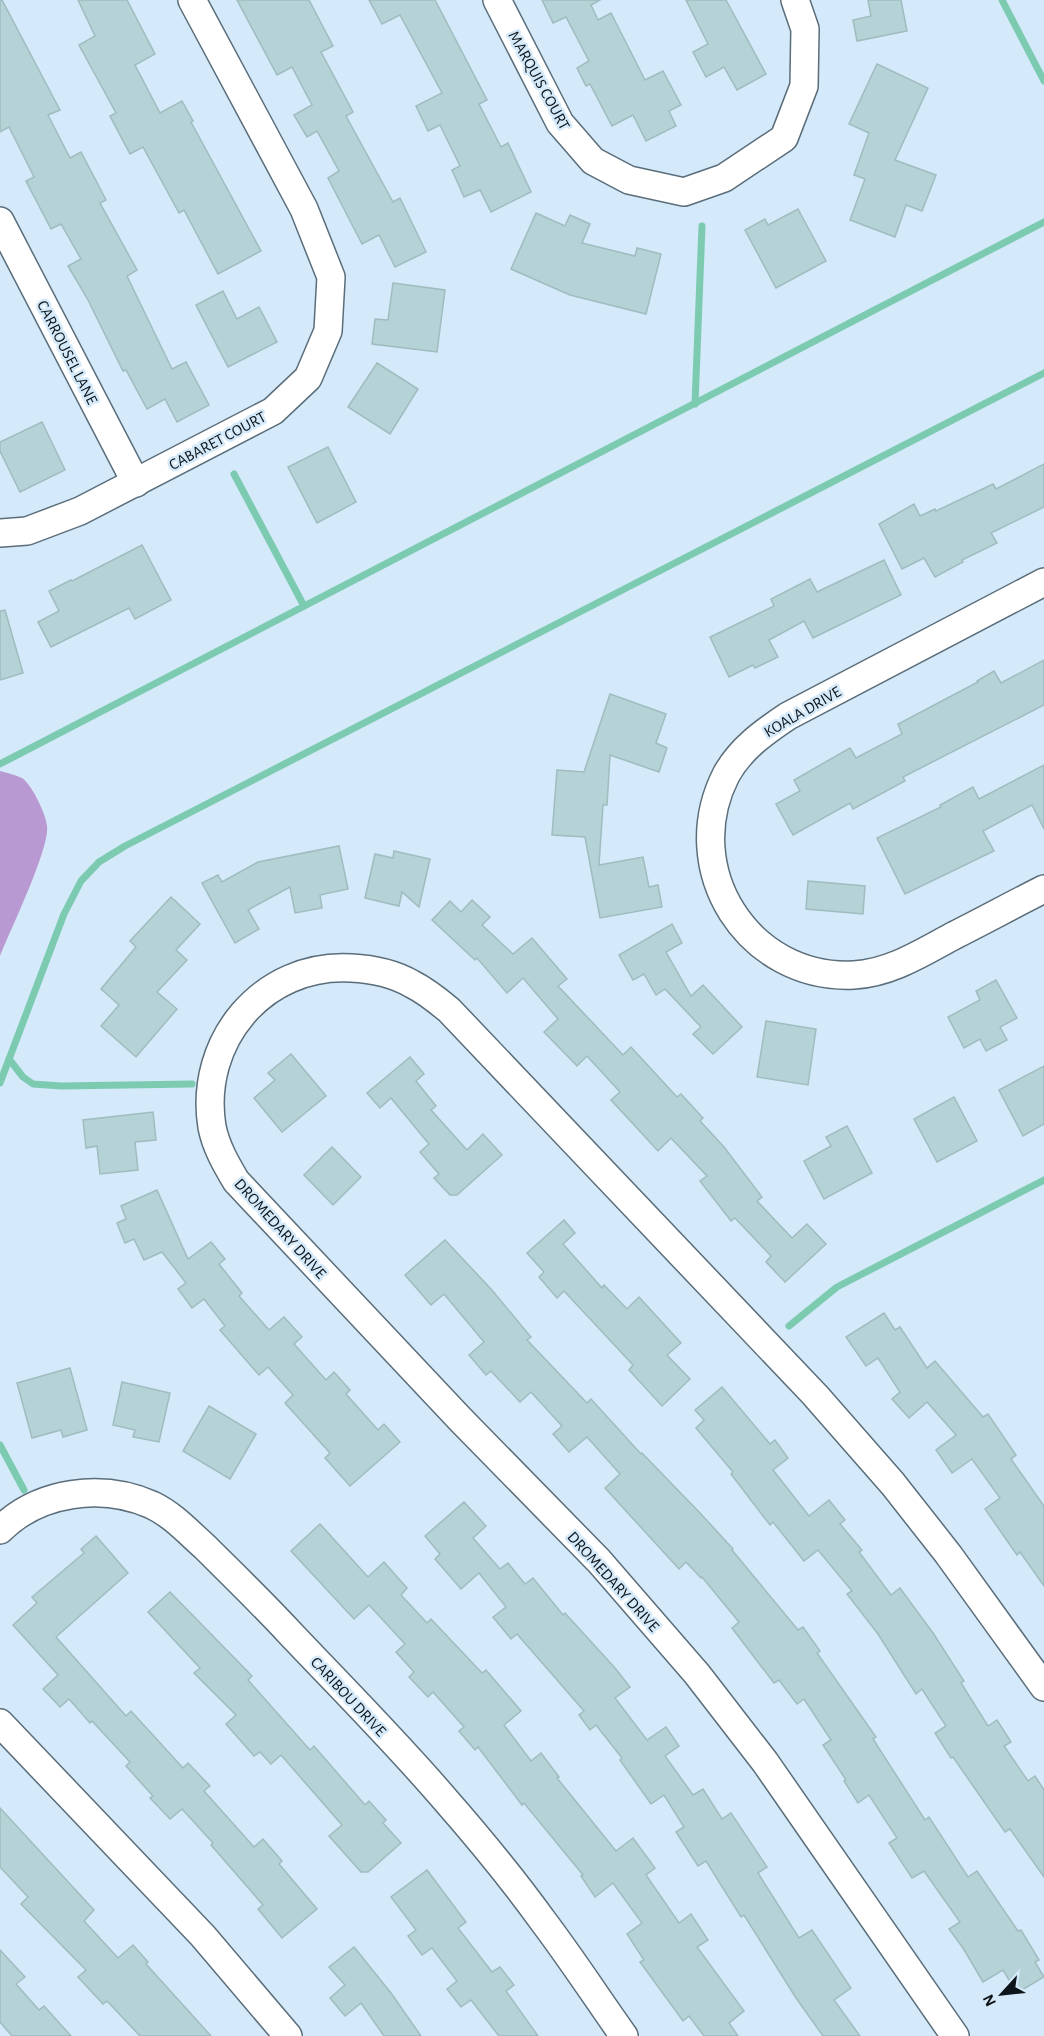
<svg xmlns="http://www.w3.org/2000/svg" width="1044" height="2036" font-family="'Alegreya Sans',sans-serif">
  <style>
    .forest { fill: #b999d2 }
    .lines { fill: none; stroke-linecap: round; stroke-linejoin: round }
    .stream { stroke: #7ccbb1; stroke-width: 7 }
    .building { fill: #b5d2d6; stroke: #9fbcbf; stroke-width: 1.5 }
    .street-casing { stroke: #5a6d7a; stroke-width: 30 }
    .street { stroke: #fff; stroke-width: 27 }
    .labels { text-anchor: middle; stroke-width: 5; stroke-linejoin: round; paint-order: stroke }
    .street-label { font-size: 16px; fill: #0d151a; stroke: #d4e9f9 }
  </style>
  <rect width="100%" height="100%" fill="#d4e9f9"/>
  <path class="forest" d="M0 771C7 773 16 775 22 778 32 785 46 814 47 826 50 848 10 931 0 956Z"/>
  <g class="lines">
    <g class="stream">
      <polyline points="1002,0 1044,81"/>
      <polyline points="695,404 702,226"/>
      <polyline points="234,474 304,606"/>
      <polyline points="0,764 1044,222"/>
      <polyline points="9,1059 23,1077 33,1084 61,1086 192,1084"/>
      <polyline points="0,1083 64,914 81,881 99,862 125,846 1044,373"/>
      <polyline points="789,1326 837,1287 1044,1180"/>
      <polyline points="0,1445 24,1490"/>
    </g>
  </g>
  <g class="building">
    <polygon points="0,0 2,0 60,110 48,115 70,158 81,152 106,200 100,203 137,270 127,276 172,369 186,362 209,405 177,422 165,399 147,409 126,370 123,371 87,298 68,266 81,259 61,224 51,229 26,181 34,177 9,127 0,132"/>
    <polygon points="78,0 127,0 155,54 135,65 160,113 182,101 193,121 191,122 261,251 218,274 184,210 179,213 143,147 130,154 110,116 116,113 79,45 95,36"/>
    <polygon points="237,0 309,0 333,46 321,52 353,112 346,116 393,202 400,198 426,252 395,267 379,235 362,244 328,178 339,171 317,131 307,137 294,115 312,105 292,67 277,75"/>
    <polygon points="369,0 435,0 487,100 479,104 501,147 508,143 531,192 491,212 480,190 464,197 452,170 460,166 440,125 428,131 416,106 442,93 400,15 382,24"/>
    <polygon points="542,0 600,0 591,5 598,20 611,13 645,80 663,71 681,105 669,111 676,126 646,141 633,115 612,126 590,84 586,86 577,68 589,61 566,17 553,23"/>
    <polygon points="686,0 726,0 766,74 737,90 724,67 706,77 693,52 708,44"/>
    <polygon points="868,0 901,0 907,31 857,41 853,20 871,16"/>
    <polygon points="877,64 928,88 895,160 936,175 922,211 906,205 895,237 850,220 865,179 854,175 869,133 849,124"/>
    <polygon points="798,209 826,261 776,288 745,230 765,219 768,225"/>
    <polygon points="536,213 565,226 570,215 590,224 582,243 635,256 637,248 661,254 646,314 570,295 511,269"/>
    <polygon points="393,283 445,290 437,352 372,344 375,319 388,320"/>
    <polygon points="223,291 237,319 259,307 277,342 228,367 196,305"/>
    <polygon points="377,363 418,389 390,434 348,407"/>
    <polygon points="42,422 65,470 20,492 0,451 0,442"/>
    <polygon points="328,447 356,502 317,523 288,467"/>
    <polygon points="1044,464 1044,507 991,533 997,543 962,560 963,562 935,577 924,558 902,569 879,524 914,504 920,516 935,509 936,511 993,484 996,489"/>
    <polygon points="142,545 171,600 135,619 129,608 51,647 38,622 59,611 49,591 71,580 72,581"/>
    <polygon points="884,560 901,595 813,638 804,621 769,640 778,657 755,668 753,665 729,677 710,637 774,606 771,599 810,579 817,592"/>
    <polygon points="5,610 23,673 0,680 0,611"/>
    <polygon points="1044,660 1044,705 903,777 905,781 853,809 850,803 793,835 776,804 800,791 794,780 850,748 856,758 902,734 898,724 978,682 977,681 994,671 1001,683"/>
    <polygon points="610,694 666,714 656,743 667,748 659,772 610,755 607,805 603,805 599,865 643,857 649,887 658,885 662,907 600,918 585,837 552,835 557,770 584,772"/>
    <polygon points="1044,765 1044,829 1032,805 983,831 994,851 905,894 877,838 941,807 940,805 973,787 979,799"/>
    <polygon points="339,846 348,889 320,895 322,908 295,913 290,887 248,910 259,929 235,943 202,883 218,875 222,882 258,862"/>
    <polygon points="394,851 430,859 419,907 402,892 399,906 365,898 375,854 393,858"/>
    <polygon points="808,881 865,886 863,914 806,909"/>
    <polygon points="171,897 200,924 176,950 187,960 157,992 177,1009 136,1057 101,1026 119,1005 101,989 136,947 130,941"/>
    <polygon points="472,900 490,917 482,925 513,954 532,938 567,979 558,986 623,1055 631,1047 677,1097 681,1094 703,1118 700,1121 724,1147 762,1197 757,1201 792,1238 807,1224 826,1244 785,1282 766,1262 771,1256 735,1218 731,1221 700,1181 707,1176 671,1138 658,1151 611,1100 620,1092 587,1056 577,1066 544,1032 558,1019 523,978 507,993 477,958 475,960 432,920 450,901 461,912"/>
    <polygon points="672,924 682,943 666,952 691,996 703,985 742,1027 713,1054 693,1034 701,1027 665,989 656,995 644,974 633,980 619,955"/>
    <polygon points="996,980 1017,1018 1000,1027 1007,1040 986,1051 980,1039 964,1048 948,1017 980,1000 976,991"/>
    <polygon points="766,1021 816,1029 808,1085 757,1077"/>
    <polygon points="291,1054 326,1096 282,1132 254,1098 275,1080 268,1073"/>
    <polygon points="410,1057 424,1074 416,1081 436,1106 431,1110 467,1150 483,1134 502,1155 457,1195 450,1195 434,1178 439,1174 420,1152 429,1144 391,1098 380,1108 367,1093"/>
    <polygon points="1044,1066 1044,1124 1023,1136 999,1090"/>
    <polygon points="954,1097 977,1141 937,1162 914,1119"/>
    <polygon points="153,1112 156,1140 135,1142 138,1170 100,1174 97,1146 86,1148 83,1120"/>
    <polygon points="847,1126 872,1173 824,1199 804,1161 831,1146 826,1137"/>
    <polygon points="332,1147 361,1177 333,1205 304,1175"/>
    <polygon points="157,1190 188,1259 211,1242 225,1259 219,1264 242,1293 239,1296 269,1330 284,1317 302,1337 294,1344 326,1380 334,1372 350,1390 346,1394 378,1430 384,1424 400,1442 350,1486 325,1458 330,1453 285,1403 293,1395 268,1367 259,1375 220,1330 225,1326 204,1299 192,1308 178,1289 186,1283 162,1252 144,1260 134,1239 125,1243 117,1223 126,1219 121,1206"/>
    <polygon points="564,1220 575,1233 563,1244 602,1288 604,1285 627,1309 639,1297 681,1343 667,1355 690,1379 662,1406 629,1370 633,1365 564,1291 557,1298 539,1277 544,1272 527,1253"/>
    <polygon points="445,1240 491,1289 531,1337 527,1340 587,1403 591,1399 641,1454 642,1453 700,1513 733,1549 732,1550 798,1630 803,1627 820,1651 817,1653 876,1737 873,1739 925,1820 929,1817 968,1877 977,1871 1018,1931 1021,1930 1039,1960 1035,1962 1044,1977 1017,1993 1003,1970 983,1982 963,1948 949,1929 960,1922 924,1871 912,1878 889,1843 897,1838 869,1795 858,1803 844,1781 846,1780 823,1745 831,1740 804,1699 797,1704 779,1680 774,1683 732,1628 739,1622 702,1577 701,1578 686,1562 679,1569 605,1488 620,1474 587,1437 569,1452 553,1434 562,1426 531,1392 520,1402 491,1371 486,1375 469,1355 484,1342 444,1294 431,1305 405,1275"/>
    <polygon points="884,1313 895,1330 900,1327 927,1368 935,1361 983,1417 988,1414 1016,1455 1011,1459 1044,1506 1044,1586 1020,1552 1017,1555 985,1509 1000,1498 972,1459 952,1473 936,1450 956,1435 927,1402 909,1418 892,1399 900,1392 878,1358 866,1366 846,1337"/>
    <polygon points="70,1368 87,1430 63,1437 61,1430 32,1438 17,1383"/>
    <polygon points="122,1382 170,1393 159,1442 133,1437 135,1430 113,1425"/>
    <polygon points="722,1387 770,1444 775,1440 788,1458 773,1470 809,1516 829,1500 845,1520 840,1524 862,1550 859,1552 891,1595 900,1588 933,1633 964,1681 961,1683 988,1726 997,1720 1011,1742 1004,1746 1028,1781 1035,1776 1044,1790 1044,1877 1010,1829 1005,1832 953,1757 951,1758 935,1733 946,1726 922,1689 916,1694 878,1634 847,1594 852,1591 818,1550 804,1561 773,1522 770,1525 731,1474 733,1472 696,1428 704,1420 695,1410"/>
    <polygon points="209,1406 256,1434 230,1479 183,1451"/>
    <polygon points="464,1502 486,1526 473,1538 500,1569 508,1563 525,1584 533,1578 563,1615 565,1613 615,1668 630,1687 615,1698 647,1740 666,1727 679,1746 665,1756 693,1795 703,1789 722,1819 731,1813 767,1867 758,1873 799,1938 812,1930 851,1988 834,2000 860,2036 823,2036 796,1998 744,1915 741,1917 706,1861 698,1866 676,1832 684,1827 664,1795 651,1804 620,1760 622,1758 596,1725 590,1730 579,1715 584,1711 517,1634 511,1639 493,1617 506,1607 479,1573 461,1589 435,1559 440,1554 425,1536"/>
    <polygon points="320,1524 368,1577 384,1562 407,1588 401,1595 427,1623 431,1619 482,1673 486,1670 521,1711 504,1725 531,1761 541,1753 559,1777 557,1778 616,1851 633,1838 655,1868 646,1875 679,1923 691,1914 708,1940 697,1947 744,2011 729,2023 738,2036 704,2036 689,2016 683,2021 640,1962 644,1960 627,1934 642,1923 613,1883 595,1897 581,1876 583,1875 524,1803 522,1805 478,1747 475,1750 459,1731 464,1727 433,1692 428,1697 409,1677 414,1672 396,1652 405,1644 369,1605 354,1619 291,1551"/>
    <polygon points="96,1536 128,1573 56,1637 126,1716 131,1711 183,1768 188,1763 210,1786 204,1791 254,1847 263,1839 282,1861 279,1864 317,1909 282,1938 258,1909 263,1905 211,1845 213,1843 182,1809 170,1819 150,1798 153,1796 126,1766 130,1762 92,1721 90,1723 69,1699 60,1707 43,1689 58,1675 13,1625 37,1603 32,1597 84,1553 81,1549"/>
    <polygon points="170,1592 252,1676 248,1680 310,1750 314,1746 365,1805 369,1801 386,1820 383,1823 401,1843 368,1872 361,1872 329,1836 342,1825 281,1755 271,1764 260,1752 254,1756 226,1724 236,1715 194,1673 200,1668 148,1612"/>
    <polygon points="0,1808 94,1910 84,1921 118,1958 133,1945 148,1962 146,1964 211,2036 140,2036 107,2001 103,2004 78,1977 86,1970 21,1904 28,1897 0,1867"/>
    <polygon points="427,1870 466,1922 458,1928 492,1972 500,1967 514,1985 506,1991 538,2036 499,2036 471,2000 461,2007 447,1989 457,1981 432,1948 422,1955 408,1936 416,1930 391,1897"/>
    <polygon points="354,1947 391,1993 421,2036 384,2036 361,2003 345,2016 330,1998 345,1985 329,1967"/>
    <polygon points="0,1950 25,1977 16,1984 39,2010 44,2006 71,2036 12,2036 0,2022"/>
  </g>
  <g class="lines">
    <g class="street-casing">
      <g id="street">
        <polyline points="497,0 560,123 593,161 629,180 684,192 724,178 784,138 804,86 805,29 795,0"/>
        <polyline points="0,221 136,483"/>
        <polyline points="0,533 27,531 80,511 273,411 308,378 328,331 331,277 304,209 192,0"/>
        <path d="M1044 582 788 716C764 732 740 749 726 775 678 869 748 980 854 975 891 973 923 952 955 935 985 920 1014 904 1044 889"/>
        <path d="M0 1530C39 1491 102 1483 152 1505 173 1515 188 1532 205 1547 233 1575 261 1602 288 1631 340 1686 394 1740 443 1797 478 1837 512 1878 543 1921 571 1958 597 1998 624 2036"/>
        <polyline points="0,1723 203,1936 288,2036"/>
        <path d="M955 2036 765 1762 697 1674 599 1561 460 1419 236 1181C226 1164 216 1147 212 1127 198 1041 263 963 351 968 372 969 393 973 412 984 426 991 437 1000 449 1010L815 1395 893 1484 948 1554 1044 1687"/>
      </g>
    </g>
    <use href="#street" class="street"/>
  </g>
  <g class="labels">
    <g class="street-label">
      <text transform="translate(540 80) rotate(61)" y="6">MARQUIS COURT</text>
      <text transform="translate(68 352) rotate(63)" y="6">CARROUSEL LANE</text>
      <text transform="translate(217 440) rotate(-28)" y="6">CABARET COURT</text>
      <text transform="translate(802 711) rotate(-30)" y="6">KOALA DRIVE</text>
      <text transform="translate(281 1228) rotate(48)" y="6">DROMEDARY DRIVE</text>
      <text transform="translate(614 1581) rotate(48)" y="6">DROMEDARY DRIVE</text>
      <text transform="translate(349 1696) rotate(47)" y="6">CARIBOU DRIVE</text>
    </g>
  </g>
  <g transform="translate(1002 1994) rotate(243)" stroke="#d4e9f9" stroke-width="4.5" paint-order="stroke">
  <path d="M0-4.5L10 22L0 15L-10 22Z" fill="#0d151a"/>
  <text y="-9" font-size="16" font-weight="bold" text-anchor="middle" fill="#0d151a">N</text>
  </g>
</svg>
